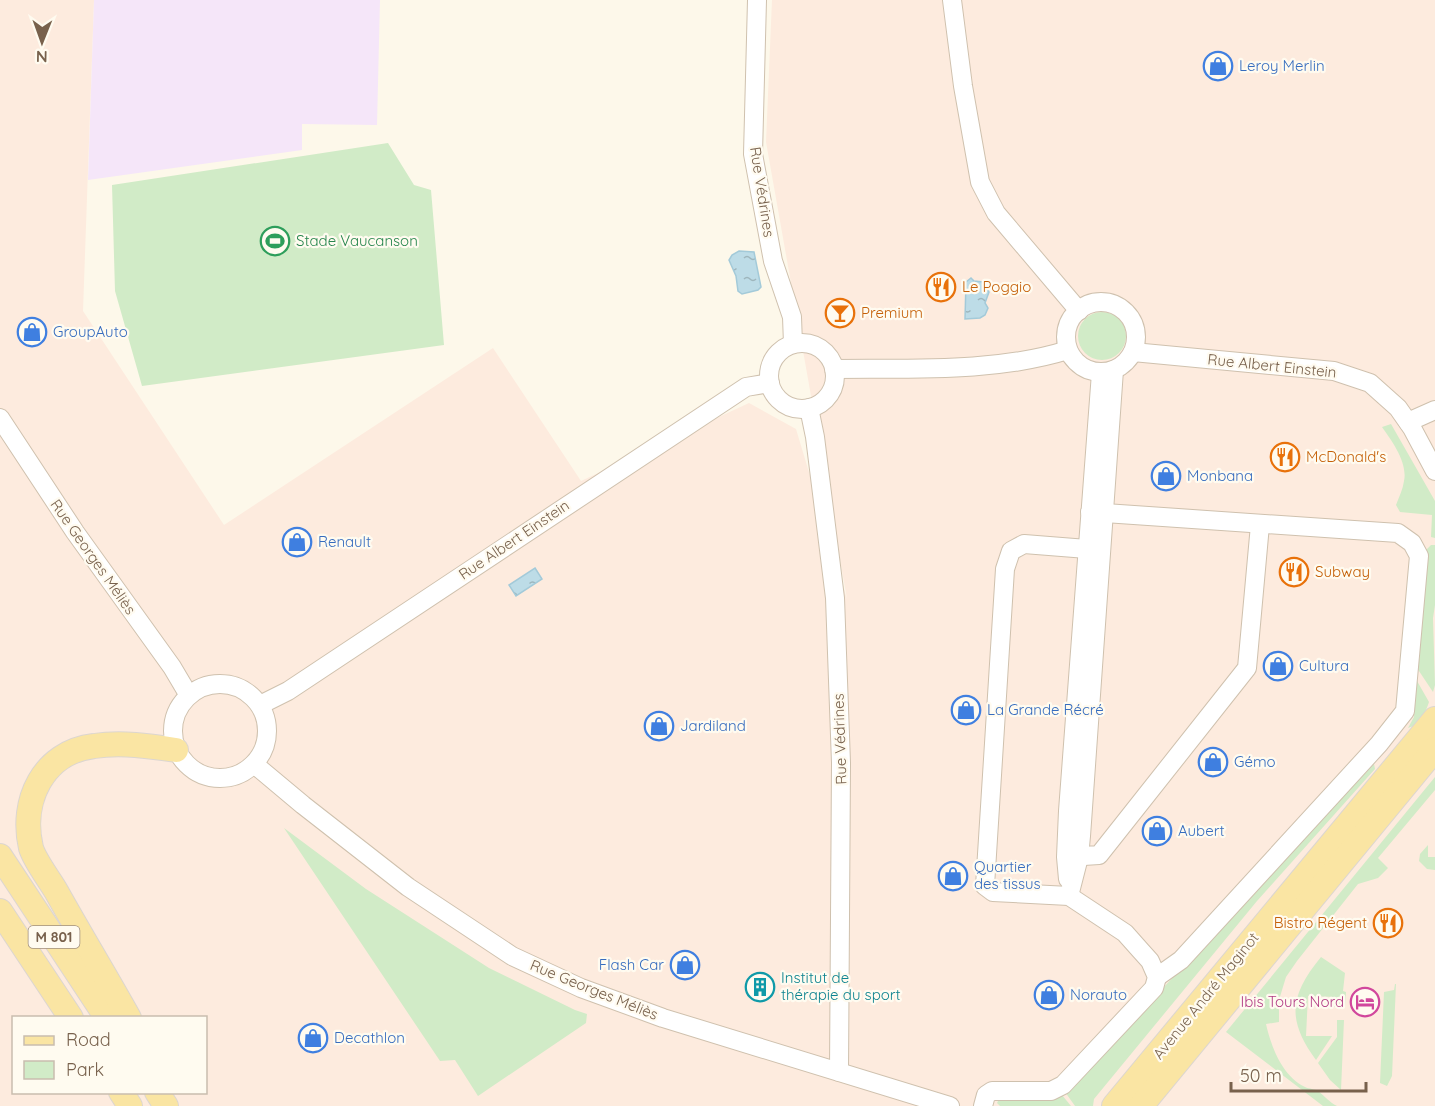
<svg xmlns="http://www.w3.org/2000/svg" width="1435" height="1106" font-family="Quicksand,sans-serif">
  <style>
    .commercial { fill: #fdebde; fill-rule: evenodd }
    .education { fill: #f5e6f9 }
    .green { fill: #d1ebc7 }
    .water { fill: url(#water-ripples); stroke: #a3cad9; stroke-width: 1.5 }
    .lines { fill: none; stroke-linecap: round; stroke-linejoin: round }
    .minor-casing { stroke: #cfc1ae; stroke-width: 20 }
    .major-casing { stroke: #dcd6d0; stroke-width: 26 }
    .minor { stroke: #fff; stroke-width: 18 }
    .major { stroke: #fae5a3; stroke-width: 24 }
    .labels { text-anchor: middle; stroke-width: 4.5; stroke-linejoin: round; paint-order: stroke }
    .shield { fill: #fffbf0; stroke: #a08f7d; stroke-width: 1.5 }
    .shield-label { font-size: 14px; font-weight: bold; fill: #78614c }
    .shop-label { font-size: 15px; fill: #366cbe; stroke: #fffbf0; text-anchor: start }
    .street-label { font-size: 15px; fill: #78614c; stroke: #fffbf0 }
    .leisure-label { font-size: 15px; fill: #27864d; stroke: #fffbf0; text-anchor: start }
    .food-label { font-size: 15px; fill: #c56008; stroke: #fffbf0; text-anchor: start }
    .culture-label { font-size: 15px; fill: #0d838f; stroke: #fffbf0; text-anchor: start }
    .hotel-label { font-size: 15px; fill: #b23c85; stroke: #fffbf0; text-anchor: end }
  </style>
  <defs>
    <pattern id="water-ripples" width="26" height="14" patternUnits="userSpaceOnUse" patternTransform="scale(1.5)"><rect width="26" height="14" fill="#bddce7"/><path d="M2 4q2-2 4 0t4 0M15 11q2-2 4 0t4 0" fill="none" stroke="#9eb6bd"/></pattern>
  </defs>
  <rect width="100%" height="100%" fill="#fdf8ea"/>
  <path class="commercial" d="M0 0H94L83 311 224 525 493 348 581 481 749 403 796 429 847 599 766 142 772 0H1435V1106H0ZM14 1018H206V1092H14Z"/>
  <polygon class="education" points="94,0 380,0 377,125 302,124 302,150 88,180"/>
  <g class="green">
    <polygon points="388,143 414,185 431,190 444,345 142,386 115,291 112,185"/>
    <circle cx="1102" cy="336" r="24"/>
    <path d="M1391 424 1435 501V538L1431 537 1432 515 1400 512 1396 505C1399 497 1403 489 1404 481 1408 463 1392 441 1382 427Z"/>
    <polygon points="1431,545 1435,545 1435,605 1433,618 1435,685 1433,692 1417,668 1426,550"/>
    <path d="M1417 681 1429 702C1426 712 1419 725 1408 728L1414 717Z"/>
    <polygon points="1374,764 1375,769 1257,901 1094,1099 1093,1106 1075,1106 1065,1092"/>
    <path d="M1435 777V790L1378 858 1388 868 1378 878 1358 884 1297 961 1286 977 1279 1000V1022L1266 1024C1271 1046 1282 1076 1305 1087 1309 1089 1315 1089 1318 1091 1325 1096 1329 1102 1337 1106H1323L1226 1032Z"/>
    <polygon points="284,828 366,889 489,968 575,1010 587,1014 586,1023 478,1096 455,1060 440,1061"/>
    <polygon points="1428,845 1428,857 1435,857 1435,870 1427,869 1419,861 1420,854"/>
    <path d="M1321 957 1345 973 1343 991 1346 992 1345 1007H1334L1335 997 1308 996 1306 1036H1332L1316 1060C1286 1019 1290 995 1321 957Z"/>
    <polygon points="1395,984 1396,984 1392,1076 1387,1086 1380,1083 1384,992 1394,990"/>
    <polygon points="1337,1020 1344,1020 1341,1090 1330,1080 1318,1063 1337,1037"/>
    <polygon points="1062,1095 1071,1106 1000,1106 997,1103 999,1099"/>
  </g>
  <g class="water">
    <polygon points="739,251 754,252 761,287 758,290 742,294 738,291 736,276 729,260 732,255"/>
    <polygon points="971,278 974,281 983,282 989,292 985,303 988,308 985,315 980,318 965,319 966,282"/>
    <polygon points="535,568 542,579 516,596 509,585"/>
  </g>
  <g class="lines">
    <g class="minor-casing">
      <g id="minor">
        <polyline points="757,0 753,154 773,261 792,317 793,344"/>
        <polyline points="952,0 963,86 980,182 996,213 1079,311"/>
        <circle cx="1101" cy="337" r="35"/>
        <circle cx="802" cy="376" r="33"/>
        <polyline points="1133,352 1334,371 1370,383 1398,408 1412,428 1435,471"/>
        <path d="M834 369C912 368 994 373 1068 350"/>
        <polyline points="809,408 815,437 835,598 841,763 839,1072"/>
        <polyline points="0,418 75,532 172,667 188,694"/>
        <polyline points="1408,422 1435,410"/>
        <polyline points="1090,512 1398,533 1412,543 1419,556 1405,711 1379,744 1181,960 1157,977"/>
        <circle cx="220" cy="731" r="47"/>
        <polyline points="260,705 288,691 746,387 770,383"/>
        <polyline points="254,764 303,805 408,887 512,956 581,988 663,1018 950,1106"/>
        <polyline points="1068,857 1099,855 1247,668 1260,525"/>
        <polyline points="1068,879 1066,857 1068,811 1101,373"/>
        <polyline points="1069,896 1079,857 1081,836 1114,370"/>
        <polyline points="983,1106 986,1095 992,1091 1051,1091 1063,1085 1154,988 1157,977 1150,961 1141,951 1125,933 1069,896 993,892 985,886 1005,569 1011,551 1024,544 1087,549"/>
      </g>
    </g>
    <g class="major-casing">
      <g id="major">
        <polyline points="0,856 107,1018"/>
        <polyline points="0,911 71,1018"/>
        <path d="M129 1018C105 975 80 934 56 891 49 879 35 861 31 848 20 801 43 752 94 746 122 742 149 746 176 750"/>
        <polyline points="121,1092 130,1106"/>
        <polyline points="157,1092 166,1106"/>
        <polyline points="1114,1106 1435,719"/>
        <polyline points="1141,1106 1435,749"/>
      </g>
    </g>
    <use href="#minor" class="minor"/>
    <use href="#major" class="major"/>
  </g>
  <defs>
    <g id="shop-ring" transform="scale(1.5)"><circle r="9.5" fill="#fffbf0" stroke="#3f7fe0" stroke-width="1.5"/><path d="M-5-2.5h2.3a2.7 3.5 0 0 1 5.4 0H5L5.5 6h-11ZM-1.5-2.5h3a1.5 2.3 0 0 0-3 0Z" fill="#3f7fe0"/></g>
    <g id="stadium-ring" transform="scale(1.5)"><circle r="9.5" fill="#fffbf0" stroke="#2e9e5b" stroke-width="1.5"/><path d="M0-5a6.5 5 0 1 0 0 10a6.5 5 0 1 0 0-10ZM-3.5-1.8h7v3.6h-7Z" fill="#2e9e5b"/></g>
    <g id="restaurant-ring" transform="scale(1.5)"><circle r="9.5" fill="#fffbf0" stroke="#e8710a" stroke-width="1.5"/><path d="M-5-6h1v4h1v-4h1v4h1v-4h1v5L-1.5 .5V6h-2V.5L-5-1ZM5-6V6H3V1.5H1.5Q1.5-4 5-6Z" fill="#e8710a"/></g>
    <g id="bar-ring" transform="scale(1.5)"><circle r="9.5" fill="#fffbf0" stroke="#e8710a" stroke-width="1.5"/><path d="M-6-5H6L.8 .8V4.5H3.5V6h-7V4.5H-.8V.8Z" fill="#e8710a"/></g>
    <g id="building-ring" transform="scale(1.5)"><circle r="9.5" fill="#fffbf0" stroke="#0f9aa8" stroke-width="1.5"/><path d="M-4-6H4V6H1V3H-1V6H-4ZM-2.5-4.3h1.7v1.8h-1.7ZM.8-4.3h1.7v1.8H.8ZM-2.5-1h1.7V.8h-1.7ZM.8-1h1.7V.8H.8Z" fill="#0f9aa8"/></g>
    <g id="hotel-ring" transform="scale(1.5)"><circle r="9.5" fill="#fffbf0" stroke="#d1479c" stroke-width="1.5"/><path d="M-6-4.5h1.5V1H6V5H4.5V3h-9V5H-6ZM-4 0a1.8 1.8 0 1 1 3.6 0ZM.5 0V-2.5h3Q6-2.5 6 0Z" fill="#d1479c"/></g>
  </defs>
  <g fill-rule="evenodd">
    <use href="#shop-ring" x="1218" y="66"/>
    <use href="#stadium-ring" x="275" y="241"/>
    <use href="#restaurant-ring" x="941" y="287"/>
    <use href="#bar-ring" x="840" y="313"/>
    <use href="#shop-ring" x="32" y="332"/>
    <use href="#restaurant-ring" x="1285" y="457"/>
    <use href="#shop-ring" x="1166" y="476"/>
    <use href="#shop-ring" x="297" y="542"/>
    <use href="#restaurant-ring" x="1294" y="572"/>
    <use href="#shop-ring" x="1278" y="666"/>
    <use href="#shop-ring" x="966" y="710"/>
    <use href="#shop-ring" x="659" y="726"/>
    <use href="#shop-ring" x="1213" y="762"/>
    <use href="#shop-ring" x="1157" y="831"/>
    <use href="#shop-ring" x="953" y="876"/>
    <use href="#restaurant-ring" x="1388" y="923"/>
    <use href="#shop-ring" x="685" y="965"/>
    <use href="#building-ring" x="760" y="987"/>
    <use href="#shop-ring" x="1049" y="995"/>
    <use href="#hotel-ring" x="1365" y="1002"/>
    <use href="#shop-ring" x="313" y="1038"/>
  </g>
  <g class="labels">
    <rect class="shield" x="28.5" y="926" width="51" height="22" rx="4.5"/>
    <g class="shield-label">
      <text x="54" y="942">M 801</text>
    </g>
    <g class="shop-label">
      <text x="1239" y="71">Leroy Merlin</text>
      <text x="53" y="337">GroupAuto</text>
      <text x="1187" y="481">Monbana</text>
      <text x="318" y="547">Renault</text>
      <text x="1299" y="671">Cultura</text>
      <text x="987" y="715">La Grande Récré</text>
      <text x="680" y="731">Jardiland</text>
      <text x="1234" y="767">Gémo</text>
      <text x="1178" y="836">Aubert</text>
      <text x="974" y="872">Quartier<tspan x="974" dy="17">des tissus</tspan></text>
      <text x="664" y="970" text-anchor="end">Flash Car</text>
      <text x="1070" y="1000">Norauto</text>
      <text x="334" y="1043">Decathlon</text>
    </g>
    <g class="street-label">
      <text transform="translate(762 192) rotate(81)" y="5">Rue Védrines</text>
      <text transform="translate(1272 366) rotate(6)" y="5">Rue Albert Einstein</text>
      <text transform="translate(514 540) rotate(-34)" y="5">Rue Albert Einstein</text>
      <text transform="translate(93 557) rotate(55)" y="5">Rue Georges Méliès</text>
      <text transform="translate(840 739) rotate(-92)" y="5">Rue Védrines</text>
      <text transform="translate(594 990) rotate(22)" y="5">Rue Georges Méliès</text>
      <text transform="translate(1206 996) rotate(-51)" y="5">Avenue André Maginot</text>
    </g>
    <g class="leisure-label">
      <text x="296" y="246">Stade Vaucanson</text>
    </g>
    <g class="food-label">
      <text x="962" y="292">Le Poggio</text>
      <text x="861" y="318">Premium</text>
      <text x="1306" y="462">McDonald's</text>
      <text x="1315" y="577">Subway</text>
      <text x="1367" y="928" text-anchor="end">Bistro Régent</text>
    </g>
    <g class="culture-label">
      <text x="781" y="983">Institut de<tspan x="781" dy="17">thérapie du sport</tspan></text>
    </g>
    <g class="hotel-label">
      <text x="1344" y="1007">Ibis Tours Nord</text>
    </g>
  </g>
  <rect x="12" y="1016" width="195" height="78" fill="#fffbf0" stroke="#c9bdae" stroke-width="1.5"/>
  <rect x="24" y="1036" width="30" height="9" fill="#fae5a3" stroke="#c9bdae" stroke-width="1.5"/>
  <text x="66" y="1046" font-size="18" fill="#78614c">Road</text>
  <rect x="24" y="1061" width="30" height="18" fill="#d1ebc7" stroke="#c9bdae" stroke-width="1.5"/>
  <text x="66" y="1076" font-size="18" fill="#78614c">Park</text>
  <g transform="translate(42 42) rotate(181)" stroke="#fffbf0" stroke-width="4.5" paint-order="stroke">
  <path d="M0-4.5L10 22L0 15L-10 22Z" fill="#78614c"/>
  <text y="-9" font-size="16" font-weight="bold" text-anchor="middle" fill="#78614c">N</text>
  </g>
  <path d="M1231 1082v9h135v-9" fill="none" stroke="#78614c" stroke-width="3"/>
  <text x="1240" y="1082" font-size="18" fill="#78614c" stroke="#fffbf0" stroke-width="4.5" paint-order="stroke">50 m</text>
</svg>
